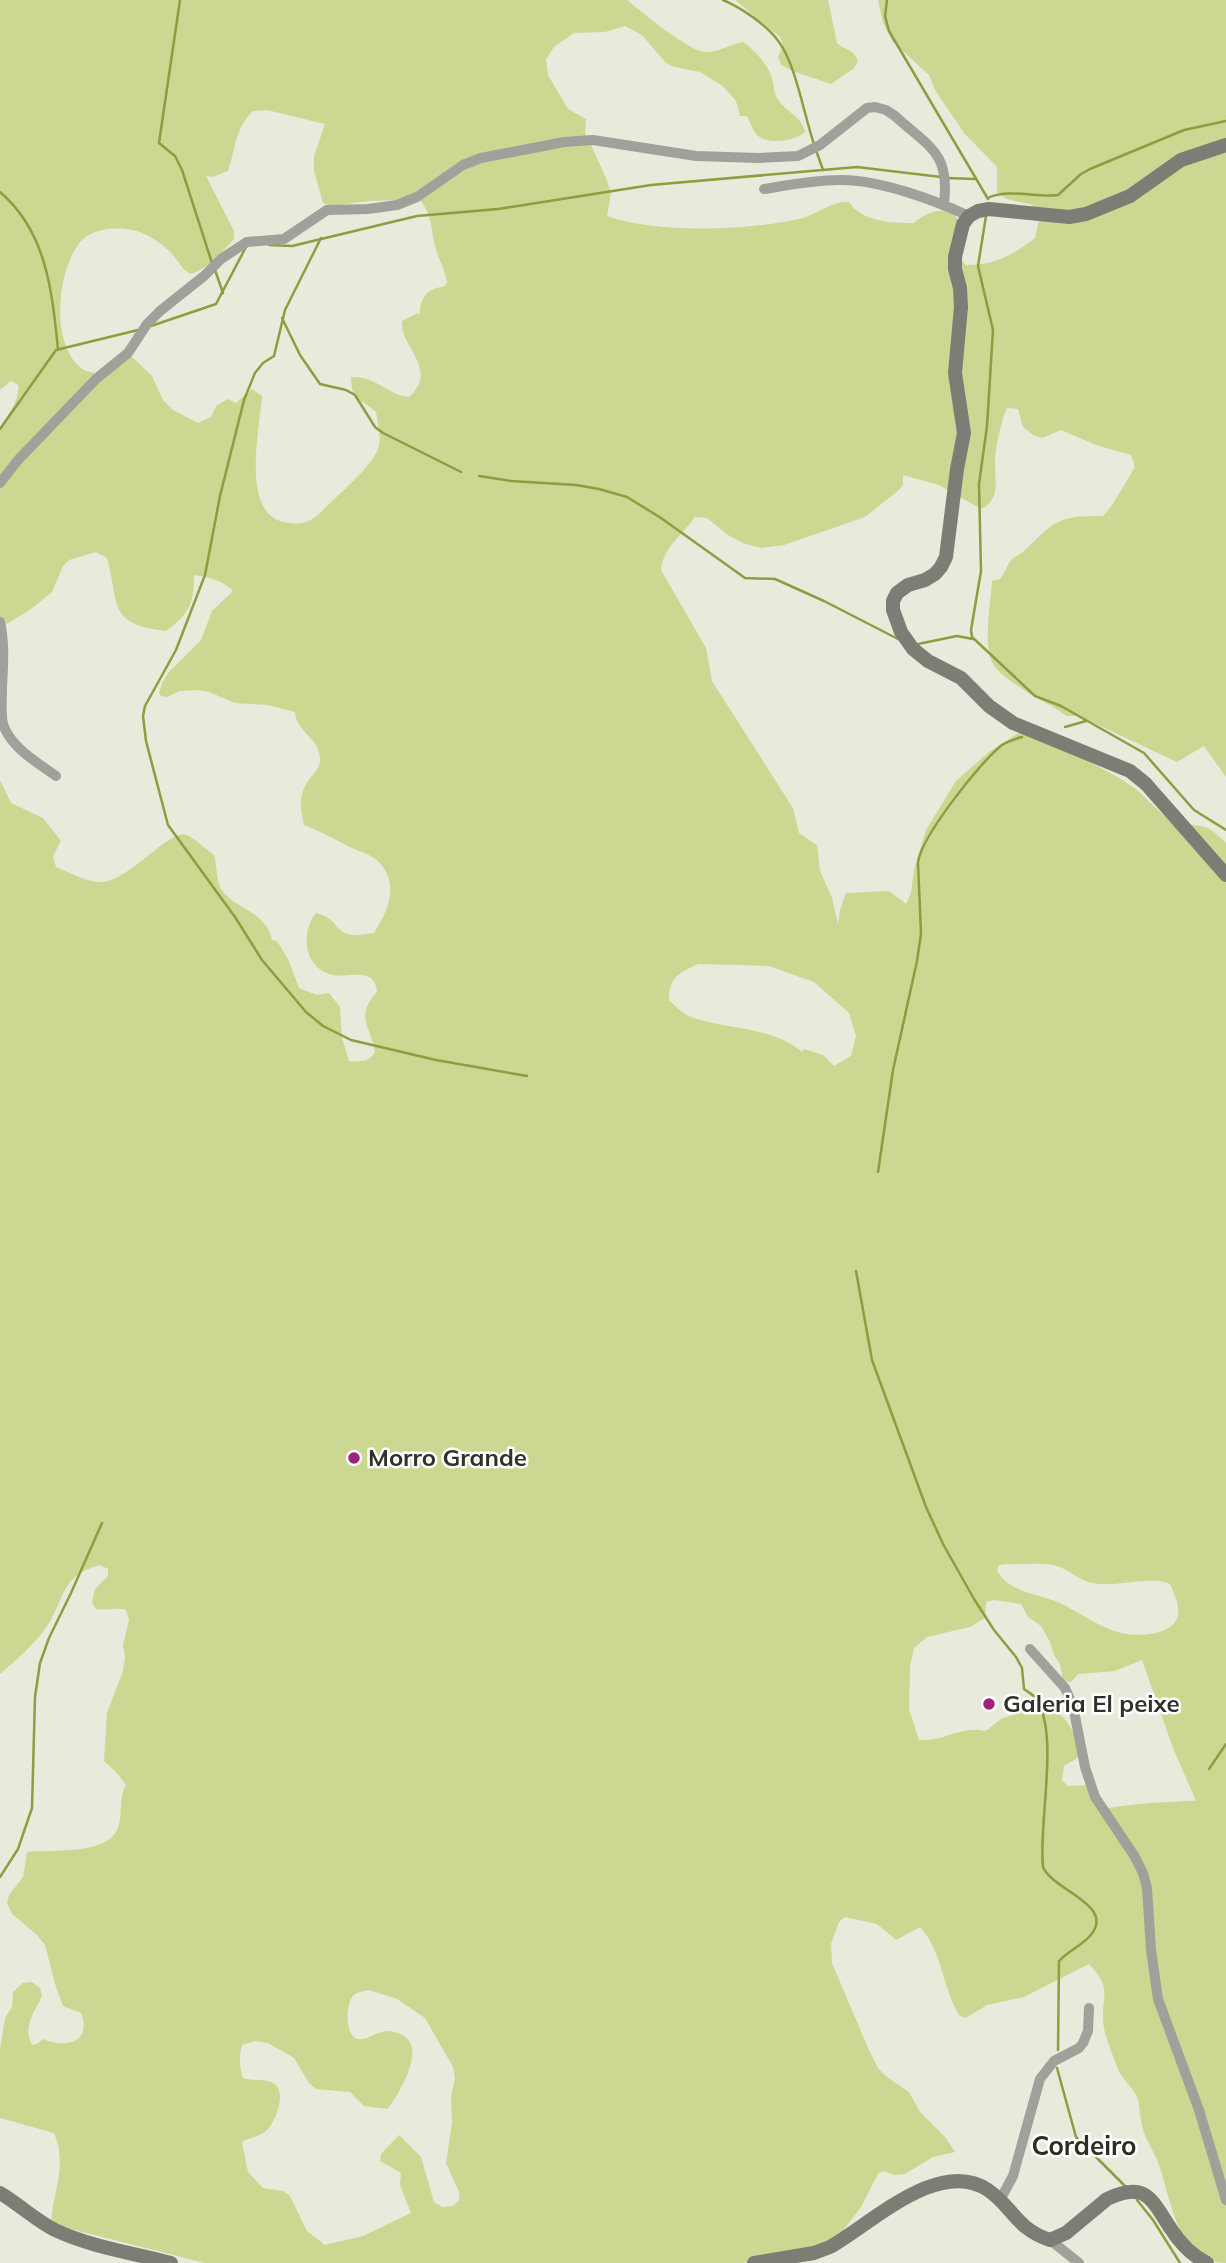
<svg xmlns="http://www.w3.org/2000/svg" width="1226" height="2263" font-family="Mulish,sans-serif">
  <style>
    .green { fill: #ccd792; fill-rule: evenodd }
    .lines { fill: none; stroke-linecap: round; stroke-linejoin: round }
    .stream { stroke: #909c3f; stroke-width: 2.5 }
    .street { stroke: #9fa19a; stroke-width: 10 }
    .secondary { stroke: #7c7e75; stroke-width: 14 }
    .poi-dot { fill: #9f2379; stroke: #fff; stroke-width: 2.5 }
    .labels { text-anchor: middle; stroke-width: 5; stroke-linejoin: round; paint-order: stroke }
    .poi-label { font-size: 24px; font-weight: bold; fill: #30312b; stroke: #fff; text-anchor: start }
    .neighbourhood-label { font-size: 26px; font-weight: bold; fill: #2b2e22; stroke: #fff }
  </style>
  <rect width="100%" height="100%" fill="#e8ebdb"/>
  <g class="green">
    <path d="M0 0H627C642 12 689 52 706 52 720 52 731 44 743 42 756 51 770 67 773 82 774 88 774 93 777 98 784 111 803 117 805 132 795 141 769 145 758 136 753 132 750 122 747 116H740L736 101 723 86 700 72 674 67 666 63 642 35 625 26 605 32 574 33 554 47 546 59 548 75 568 109 586 119 585 132 606 178 611 193 607 216C657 234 748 230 799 219 817 215 830 201 849 202 862 222 892 223 914 223 927 212 939 208 955 213L960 229 957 255 966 265C995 265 1013 255 1035 238L1040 216 1032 205C1018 200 1008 203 997 192V167L964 133 935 90 929 75 893 42 883 23 878 0H1226V777L1204 746 1177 762 1079 716H1066C1053 705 1038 700 1024 690 1014 683 998 674 992 662 983 644 991 601 992 581L1000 579C1005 573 1007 565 1011 560 1015 556 1021 554 1025 550 1056 520 1058 516 1103 516L1111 507 1135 467 1131 455 1096 445 1061 430 1042 438 1033 435 1023 427 1018 409 1007 408 1004 415C1000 429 996 444 995 459 994 476 1002 500 981 509L939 485 903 475V485L899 490 865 517 784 545 761 548 743 543 728 535 707 518 695 517C682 536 663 547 661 570L706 648 712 681 793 808 799 833 817 845 820 871 832 898 838 924 840 910 846 893 889 891 906 904 911 893 914 869 926 830 956 781 989 752 1026 728 1116 776 1136 789 1182 833 1190 825C1208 825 1214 831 1226 843V2263C1178 2263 1171 2200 1159 2165 1155 2152 1145 2140 1142 2126 1140 2118 1140 2108 1138 2100 1135 2090 1125 2082 1120 2073 1116 2065 1105 2036 1104 2028 1099 1997 1115 1991 1089 1964L1024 1997 987 2005 966 2018 960 2016C942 1988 943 1952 920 1927L896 1940 877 1924 845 1917 839 1922 831 1944 832 1963 868 2048 878 2068 887 2077 909 2092 920 2112 946 2138 955 2152 933 2157 905 2174 894 2175 883 2171 878 2174 861 2207 842 2232 820 2246 767 2255 744 2263H205L51 2224C53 2189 68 2167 54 2133L0 2118V2049L5 2018 12 2007 13 1992 23 1983 32 1982 40 1988 42 1996C35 2012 22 2026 32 2045L37 2044 43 2039C64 2048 93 2044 81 2013L63 2006 56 1987 45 1945 36 1934 12 1914 7 1903 9 1895 23 1877 27 1852C52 1849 107 1856 118 1828 123 1814 118 1798 126 1785L116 1772 104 1761 107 1713 123 1671 125 1657 123 1645 129 1620 126 1610C115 1607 107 1611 96 1609L92 1603 95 1589 108 1576V1569L100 1565C58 1576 66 1602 43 1632 30 1648 15 1661 0 1674V780L11 803 43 818 61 841 53 856 56 867C71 873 88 883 103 882 132 879 170 828 187 835 194 838 207 850 214 855 217 866 216 878 221 889 233 909 266 910 272 940L277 941 288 959 299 988 317 995 329 993 340 1007 342 1038 349 1061C361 1062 369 1062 375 1052 371 1026 354 1017 377 992 375 966 349 978 333 975 304 969 300 933 316 913 336 918 332 926 345 933 353 937 365 934 374 933 388 911 400 885 379 862 371 854 354 850 344 844 331 837 319 831 304 825 300 807 298 794 310 778 315 772 320 768 320 759 320 738 296 732 295 712L267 705 235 703 209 692 197 690 180 691 167 697 161 696 159 693 162 683 168 673 201 640 212 611 233 591C223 580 208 577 194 575 194 604 190 613 166 631 106 624 120 604 107 558L96 552 69 560 63 566 52 592 31 609 0 628V428C8 414 20 401 18 385L11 381 0 390ZM267 110 325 124 314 156V171L323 203 330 206 370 201 419 199C432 214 431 228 435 246 438 259 445 268 447 283L443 287C427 288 419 300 420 315L418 313 402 321C399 347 440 368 409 397 387 395 377 376 351 377 351 402 360 397 376 412 378 423 381 436 379 446 374 466 334 498 319 514 307 524 299 525 284 522 240 513 260 429 262 396L252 389 236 403 228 399 216 406 211 417 198 423 173 410 163 400 152 376 132 357 121 360 95 373C90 372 84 371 80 367 50 342 57 269 81 241 95 226 125 226 142 233 153 237 166 247 173 255 179 262 182 270 191 274 209 268 222 252 234 239V231L206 176 213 177 228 171C236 148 235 128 253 111ZM698 964 769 966 814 982 849 1013 856 1036 851 1056 834 1066 823 1055 804 1049 802 1052C772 1026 727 1030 691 1017 683 1014 675 1006 669 1000 669 977 679 973 698 964ZM1009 1564C1026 1565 1049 1561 1064 1569 1077 1576 1084 1583 1099 1584 1121 1586 1152 1576 1170 1584 1174 1594 1180 1605 1178 1615 1174 1636 1137 1637 1121 1633 1103 1629 1080 1613 1062 1604 1041 1594 1008 1593 997 1570L999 1565ZM994 1600 1021 1604 1028 1617 1041 1626 1050 1642 1054 1655 1060 1664 1063 1681 1071 1682 1078 1674 1115 1671 1142 1660 1173 1748 1196 1801C1186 1800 1179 1802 1169 1802 1146 1803 1125 1805 1103 1809V1801L1096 1787 1089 1785 1068 1786 1062 1780 1064 1766 1076 1759 1081 1753C1074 1730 1067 1715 1044 1704L1001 1719 986 1731C959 1725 945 1742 919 1740L909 1709 910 1666 914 1648 927 1637 970 1627 985 1618 986 1602ZM369 1990 397 1999 425 2018 453 2067 455 2078 451 2096 452 2123 446 2163 459 2192V2200L453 2206 442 2207 434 2202 421 2157 399 2135 381 2154 380 2161 401 2173 400 2185 411 2213 363 2236 325 2245 307 2231 290 2196 283 2191 263 2188 248 2172 242 2142C250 2137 260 2137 267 2130 276 2121 289 2088 271 2082 262 2079 252 2081 243 2078 239 2067 239 2057 242 2045L255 2041 268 2043 294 2058 309 2083 316 2089 350 2092 364 2106 388 2109C401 2090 435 2036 389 2031 378 2030 368 2041 357 2039 345 2035 345 2003 354 1995 358 1992 364 1991 369 1990Z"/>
    <path d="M735 0H828L837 43C844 50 855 49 858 62L853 69 831 84 795 72 781 65 778 57 783 45 780 37Z"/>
  </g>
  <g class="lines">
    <g class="stream">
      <polyline points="180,0 159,143 175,156 182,170 212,263"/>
      <path d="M723 0C742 8 767 25 779 42 796 65 804 115 814 144"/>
      <polyline points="887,0 885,16 889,31 988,199"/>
      <polyline points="816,150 823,170"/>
      <polyline points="947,178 975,179"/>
      <path d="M0 192C47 232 52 292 58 349"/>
      <path d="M988 198C1007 188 1037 198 1058 195L1081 174 1090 169 1184 130 1226 121"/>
      <polyline points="986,216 978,266 993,330 987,426 979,484 981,571 971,630 972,637 1035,696 1061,706 1144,753 1194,810 1226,830"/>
      <polyline points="321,238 285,310 274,356 263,363 255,373 244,400 220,496 205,575 176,650 145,706 143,716 146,741 168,825 235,917 262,960 306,1012 323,1026 351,1040 436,1060 527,1076"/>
      <polyline points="269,245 292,246 417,216 498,209 651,185 857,167 941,177"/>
      <polyline points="215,270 223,293"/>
      <polyline points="282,318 300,355 320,384 346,390 355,395 375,427 383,433 461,472"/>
      <polyline points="151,326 216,304 246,247"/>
      <polyline points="0,429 56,350 138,330"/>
      <polyline points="479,476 511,481 576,485 599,489 627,497 661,518 745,578 775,579 824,601 898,639"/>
      <polyline points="918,644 957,636 973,639"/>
      <polyline points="1065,727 1086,721"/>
      <path d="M878 1172 893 1070 917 961 921 934 918 863C920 838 981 761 1002 745 1008 741 1015 739 1022 737"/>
      <path d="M856 1271 872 1360 926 1507 943 1544 974 1599 994 1630 1016 1657 1022 1668 1024 1689C1028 1692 1033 1694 1036 1699 1060 1733 1038 1824 1043 1867 1053 1891 1117 1905 1090 1936 1081 1946 1068 1951 1059 1961L1058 2050"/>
      <polyline points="1209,1769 1226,1744"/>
      <polyline points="0,1877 18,1849 32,1808 35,1697 40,1663 49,1638 71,1593 102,1523"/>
      <polyline points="1057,2068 1076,2137 1127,2188"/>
      <polyline points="1137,2200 1153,2220 1180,2263"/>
    </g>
    <g class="street">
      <path d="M764 189C789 185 814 180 839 180 878 179 934 200 969 216"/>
      <path d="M0 483 18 460 96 379 128 353 147 324 160 311 204 276 221 259 247 242 284 239 327 210 368 209 397 205 417 197 463 165 481 158 564 142 593 140 696 156 759 158 798 156 820 145 867 108 875 107 886 110 895 116C930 148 950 152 944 204"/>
      <path d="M0 622C5 644 3 666 2 688 2 701 0 716 4 727 13 749 38 763 56 776"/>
      <polyline points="1030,1649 1065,1688 1073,1706 1085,1767 1095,1797 1135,1857 1143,1873 1147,1888 1151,1950 1158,1999 1199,2110 1226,2200"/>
      <polyline points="1000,2200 1013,2176 1040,2079 1054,2061 1079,2048 1083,2043 1088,2031 1089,2008"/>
      <polyline points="1050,2240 1079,2263"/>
    </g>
    <g class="secondary">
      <polyline points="1226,145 1181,160 1130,196 1086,214 1069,217 989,209 978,211 969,216 963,224 955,257 955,269 960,288 961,307 955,373 964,433 957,469 946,557 941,567 935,574 925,580 908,585 897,593 893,601 893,610 901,632 913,649 928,661 961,678 989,706 1013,723 1130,771 1146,784 1226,875"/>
      <path d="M0 2193C19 2204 35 2220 55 2230 91 2247 133 2253 171 2263"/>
      <path d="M754 2263 814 2253 830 2247C871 2224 939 2157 988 2190 1013 2207 1016 2229 1050 2240L1066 2233 1107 2199C1147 2180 1152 2201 1171 2229 1180 2243 1193 2256 1207 2263"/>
    </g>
  </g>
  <g class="poi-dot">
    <circle cx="354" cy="1458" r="7"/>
    <circle cx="989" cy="1704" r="7"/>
  </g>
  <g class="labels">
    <g class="poi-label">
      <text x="368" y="1466">Morro Grande</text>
      <text x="1003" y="1712">Galeria El peixe</text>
    </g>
    <g class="neighbourhood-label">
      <text x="1084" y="2155">Cordeiro</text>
    </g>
  </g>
</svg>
